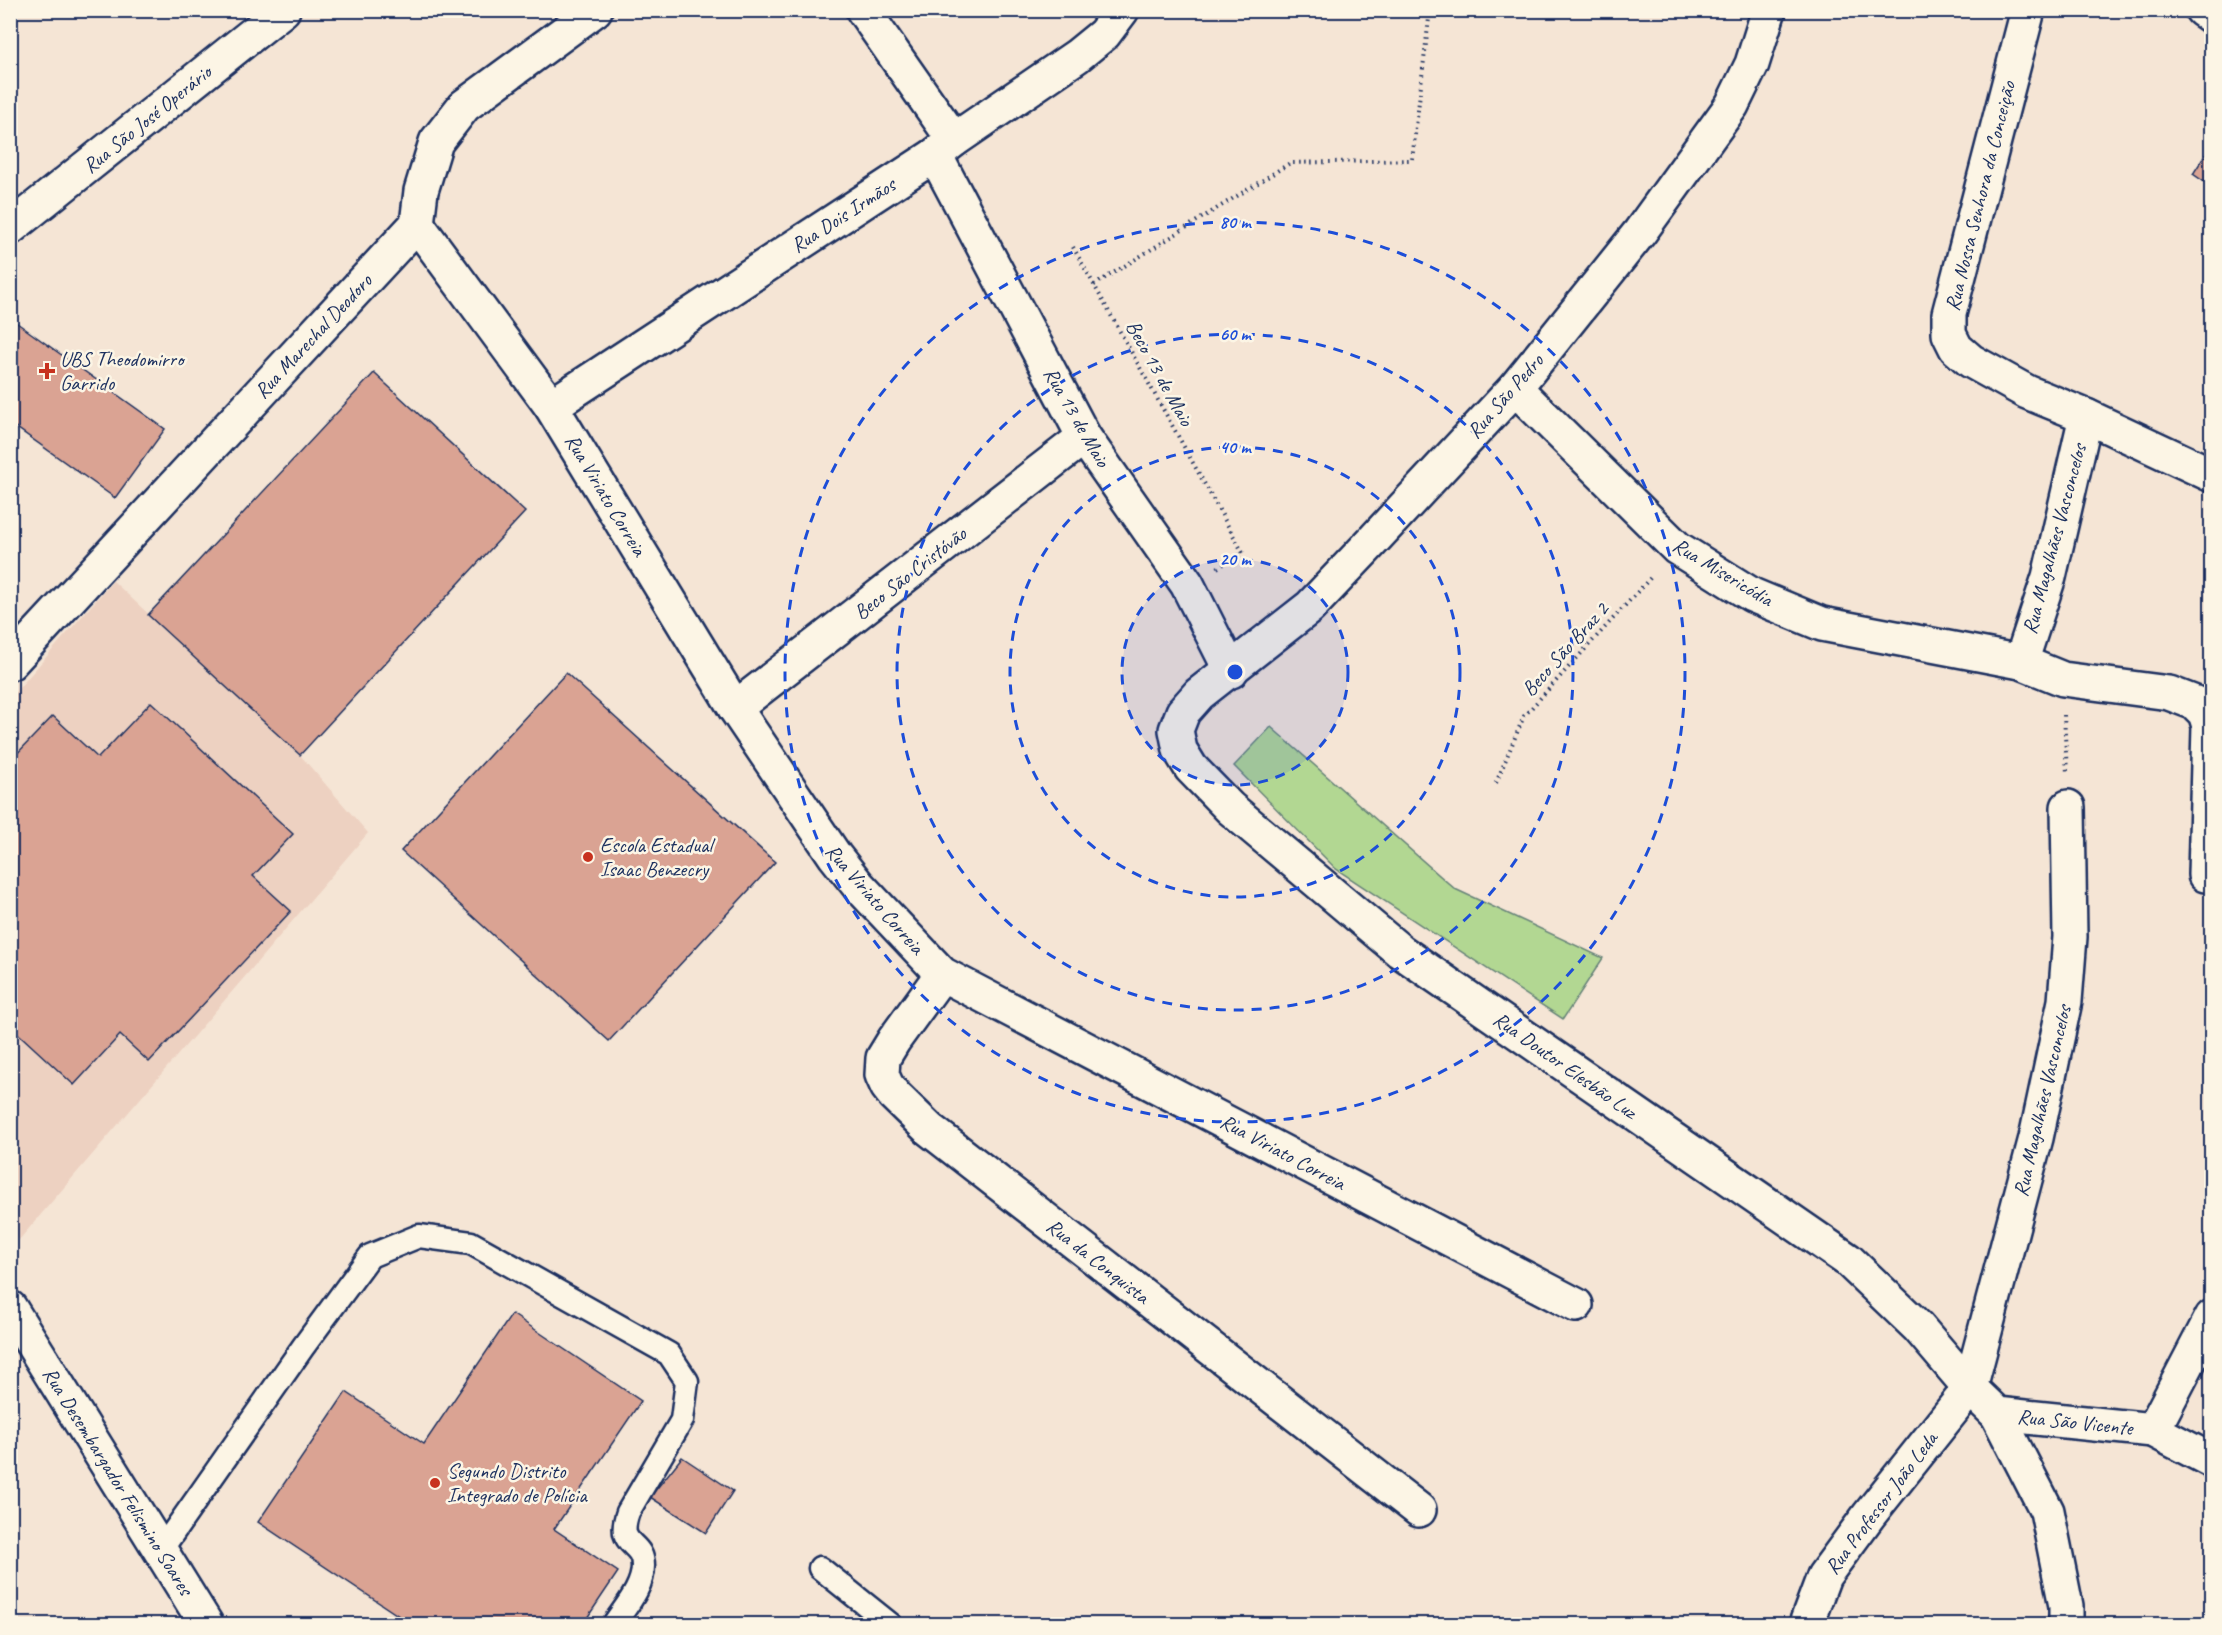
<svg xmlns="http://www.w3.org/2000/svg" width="2222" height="1635" font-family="Caveat,sans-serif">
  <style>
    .built { fill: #edd1c1 }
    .green { fill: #b2d792; stroke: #668378; stroke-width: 1.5 }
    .building { fill: #daa393; stroke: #1b2f5e; stroke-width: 1.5 }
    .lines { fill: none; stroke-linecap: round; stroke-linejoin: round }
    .service-casing { stroke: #1b2f5e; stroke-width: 27 }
    .minor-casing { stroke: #1b2f5e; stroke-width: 38 }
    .tertiary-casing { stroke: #1b2f5e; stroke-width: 38 }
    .path { stroke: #1b2f5e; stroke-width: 4; stroke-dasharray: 1.5 4.5; stroke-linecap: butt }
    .service { stroke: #fcf5e5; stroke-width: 22 }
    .minor { stroke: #fcf5e5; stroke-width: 33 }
    .tertiary { stroke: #fcf5e5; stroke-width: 33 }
    .ring { fill: none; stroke: #1d4ed8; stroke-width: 3; stroke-dasharray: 10 8 }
    .poi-dot { fill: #c8321e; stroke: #fcf5e5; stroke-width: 2 }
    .labels { text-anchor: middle; stroke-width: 5; stroke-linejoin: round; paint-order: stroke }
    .street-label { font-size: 21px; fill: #1b2f5e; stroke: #fcf5e5 }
    .poi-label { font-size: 21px; fill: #1b2f5e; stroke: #fcf5e5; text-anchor: start }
    .centre { fill: #1d4ed8; stroke: #fcf5e5; stroke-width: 3 }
    .ring-label { font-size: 18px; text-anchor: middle; font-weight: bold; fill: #1d4ed8; stroke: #fcf5e5; stroke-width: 5; stroke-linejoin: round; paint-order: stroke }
  </style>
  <rect width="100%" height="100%" fill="#f5e5d5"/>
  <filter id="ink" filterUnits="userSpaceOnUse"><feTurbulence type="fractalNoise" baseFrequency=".0167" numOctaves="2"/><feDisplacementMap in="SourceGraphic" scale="12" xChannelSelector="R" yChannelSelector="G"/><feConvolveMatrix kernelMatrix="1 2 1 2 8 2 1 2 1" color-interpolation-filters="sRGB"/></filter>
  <g filter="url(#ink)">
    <polygon class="built" points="113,581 300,755 368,833 19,1240 11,1227 11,697"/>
    <polygon class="green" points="1271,727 1455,889 1603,958 1563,1019 1336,869 1234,766"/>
    <g class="building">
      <polygon points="2212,144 2212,187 2193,174"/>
      <polygon points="10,318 165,429 115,498 10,423"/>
      <polygon points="374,373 525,512 300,755 148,615"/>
      <polygon points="566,673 775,862 609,1041 401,851"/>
      <polygon points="151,702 293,834 253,876 291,911 149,1062 120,1035 74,1085 10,1026 10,761 53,716 98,758"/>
      <polygon points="512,1314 641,1401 554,1529 618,1572 583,1624 411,1624 258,1522 346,1392 424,1444"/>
      <polygon points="682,1457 733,1491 706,1533 650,1497"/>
    </g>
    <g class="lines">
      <g class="service-casing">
        <g id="service">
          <path d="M161 1550 303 1347 370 1256 419 1236 471 1243 669 1354 687 1381 682 1420 628 1512C615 1549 643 1539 643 1566 643 1588 625 1607 614 1624"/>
          <polyline points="820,1568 890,1624"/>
        </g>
      </g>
      <g class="minor-casing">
        <g id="minor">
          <polyline points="863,10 954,140"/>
          <polyline points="1769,10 1752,64 1732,105 1640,232 1515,388 1367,547 1310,607 1199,694 1183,712 1176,730 1180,750 1191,768 1230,808 1400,951 1848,1260 1918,1327 1970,1388 1997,1414 2153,1430 2212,1461"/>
          <polyline points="2028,10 1949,314 1949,334 1956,348 1971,361 2027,392 2086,416 2212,475"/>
          <polyline points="2202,10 2212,17"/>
          <polyline points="935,155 1084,437 1187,584 1231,671"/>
          <polyline points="417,224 551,406 735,708 835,856 858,885 942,974 1576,1305"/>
          <polyline points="10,228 283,10"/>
          <polyline points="1515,388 1677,548 1752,595 1822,624 2021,662 2063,679 2169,693 2195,703 2205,713 2209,726 2205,875"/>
          <polyline points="551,406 935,155 954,140 1077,56 1104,34 1122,10"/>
          <polyline points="2021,662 2049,577 2086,416"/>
          <polyline points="10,663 417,224 421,191 436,142 464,106 595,10"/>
          <polyline points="735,708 1084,437"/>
          <polyline points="942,974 894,1040 883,1058 882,1075 887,1086 894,1095 929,1129 1419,1510"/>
          <polyline points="1997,1414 2047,1511 2066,1606 2066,1624"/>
          <polyline points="2153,1430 2212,1317"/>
          <polyline points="1806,1624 1824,1576 1869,1515 1970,1388 2036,1138 2065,1001 2070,937 2068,807"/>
        </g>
      </g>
      <g class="tertiary-casing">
        <polyline id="tertiary" points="10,1308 206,1624"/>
      </g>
      <g class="path">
        <polyline points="1073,247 1243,553 1217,568"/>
        <polyline points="1094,285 1290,163 1412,160 1430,10"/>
        <polyline points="2064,715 2067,773"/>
        <polyline points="1496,783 1524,716 1653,575"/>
      </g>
      <use href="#service" class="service"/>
      <use href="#minor" class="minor"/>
      <use href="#tertiary" class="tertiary"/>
    </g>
  </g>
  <circle cx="1235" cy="672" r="113" fill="#1d4ed8" fill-opacity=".12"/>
  <g class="ring">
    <circle cx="1235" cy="672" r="113"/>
    <circle cx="1235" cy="672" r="225"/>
    <circle cx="1235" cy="672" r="338"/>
    <circle cx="1235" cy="672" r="450"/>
  </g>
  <g class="poi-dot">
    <path d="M44 362h6v6h6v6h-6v6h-6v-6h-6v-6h6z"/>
    <circle cx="588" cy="857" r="6"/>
    <circle cx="435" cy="1483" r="6"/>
  </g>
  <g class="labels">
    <g class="street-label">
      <text transform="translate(147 119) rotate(-39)" y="7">Rua São José Operário</text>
      <text transform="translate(1980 196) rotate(-76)" y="7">Rua Nossa Senhora da Conceição</text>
      <text transform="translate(843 215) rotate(-33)" y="7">Rua Dois Irmãos</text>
      <text transform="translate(313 336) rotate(-47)" y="7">Rua Marechal Deodoro</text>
      <text transform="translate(1160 373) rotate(61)" y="7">Beco 13 de Maio</text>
      <text transform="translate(1505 396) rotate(-49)" y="7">Rua São Pedro</text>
      <text transform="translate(1077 417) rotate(60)" y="7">Rua 13 de Maio</text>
      <text transform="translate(606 495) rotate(59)" y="7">Rua Viriato Correia</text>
      <text transform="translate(2054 539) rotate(-75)" y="7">Rua Magalhães Vasconcelos</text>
      <text transform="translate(1723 572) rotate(31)" y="7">Rua Misericódia</text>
      <text transform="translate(910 573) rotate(-38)" y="7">Beco São Cristóvão</text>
      <text transform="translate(1565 649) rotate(-48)" y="7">Beco São Braz 2</text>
      <text transform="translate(875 899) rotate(49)" y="7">Rua Viriato Correia</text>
      <text transform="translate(1565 1065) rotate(35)" y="7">Rua Doutor Elesbão Luz</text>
      <text transform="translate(2042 1101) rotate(-77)" y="7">Rua Magalhães Vasconcelos</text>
      <text transform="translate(1283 1152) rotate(28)" y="7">Rua Viriato Correia</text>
      <text transform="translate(1098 1261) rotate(38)" y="7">Rua da Conquista</text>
      <text transform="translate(2075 1422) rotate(6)" y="7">Rua São Vicente</text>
      <text transform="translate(118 1481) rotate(58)" y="7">Rua Desembargador Felismino Soares</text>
      <text transform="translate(1881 1503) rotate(-53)" y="7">Rua Professor João Leda</text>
    </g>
    <g class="poi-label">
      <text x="60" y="366">UBS Theodomirro<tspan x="60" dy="24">Garrido</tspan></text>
      <text x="600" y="852">Escola Estadual<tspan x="600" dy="24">Isaac Benzecry</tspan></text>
      <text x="447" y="1478">Segundo Distrito<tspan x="447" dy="24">Integrado de Polícia</tspan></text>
    </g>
  </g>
  <circle cx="1235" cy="672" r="9" class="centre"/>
  <g class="ring-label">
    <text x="1235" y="228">80 m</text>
    <text x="1235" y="340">60 m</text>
    <text x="1235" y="453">40 m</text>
    <text x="1235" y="565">20 m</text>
  </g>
  <rect width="2222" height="1635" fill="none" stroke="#fcf5e5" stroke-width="36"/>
  <rect x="18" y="18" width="2186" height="1599" fill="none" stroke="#1b2f5e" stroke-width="2" filter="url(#ink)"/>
</svg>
